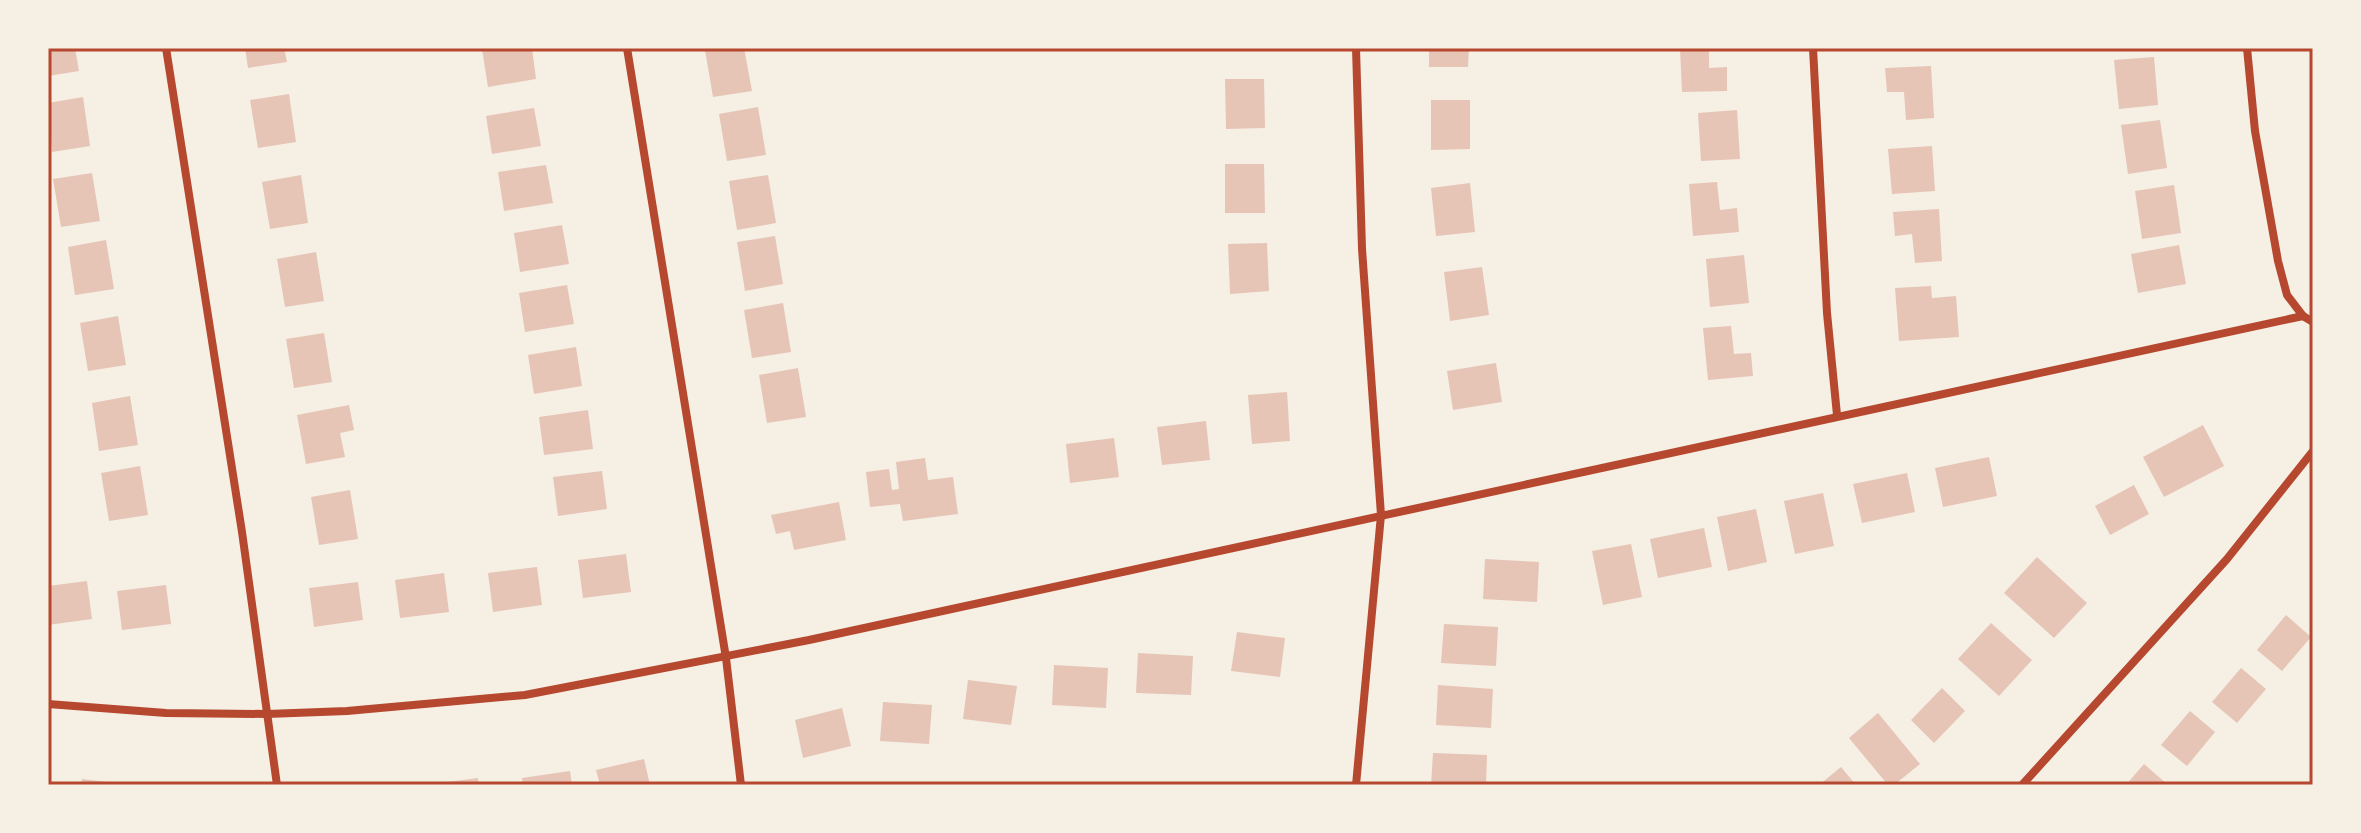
<svg xmlns="http://www.w3.org/2000/svg" width="2361" height="833" font-family="'Roboto Condensed',sans-serif">
  <style>
    .building { fill: #e6c5b7 }
    .lines { fill: none; stroke-linecap: round; stroke-linejoin: round }
    .minor { stroke: #b5482f; stroke-width: 8 }
    .neatline { fill: none; stroke: #b5482f; stroke-width: 3 }
  </style>
  <rect width="100%" height="100%" fill="#f6efe4"/>
  <g class="building">
    <polygon points="48,48 75,48 79,71 48,76"/>
    <polygon points="245,48 284,48 287,62 248,68"/>
    <polygon points="486,48 532,48 536,79 488,87 482,49"/>
    <polygon points="714,48 744,48 752,91 713,97 705,50"/>
    <polygon points="1429,48 1469,48 1468,67 1429,67"/>
    <polygon points="1680,48 1709,48 1709,68 1727,67 1727,91 1682,92"/>
    <polygon points="2154,57 2158,105 2119,109 2114,60"/>
    <polygon points="1931,66 1934,118 1906,120 1904,92 1887,92 1885,68"/>
    <polygon points="1225,79 1264,79 1265,128 1226,129"/>
    <polygon points="289,94 296,142 258,148 250,100"/>
    <polygon points="83,97 90,146 52,152 48,103"/>
    <polygon points="1431,100 1470,100 1470,149 1431,150"/>
    <polygon points="758,107 766,155 727,161 719,114"/>
    <polygon points="534,108 541,146 492,154 486,116"/>
    <polygon points="1737,110 1740,159 1701,161 1698,113"/>
    <polygon points="2160,120 2167,168 2128,174 2121,125"/>
    <polygon points="1932,146 1935,191 1892,194 1888,149"/>
    <polygon points="1225,164 1264,164 1265,213 1225,213"/>
    <polygon points="546,165 553,203 504,211 498,172"/>
    <polygon points="92,173 100,221 61,227 53,179"/>
    <polygon points="301,175 308,223 270,229 262,182"/>
    <polygon points="768,175 776,223 737,230 729,181"/>
    <polygon points="1717,182 1720,210 1737,208 1739,232 1693,236 1689,184"/>
    <polygon points="1470,183 1475,232 1436,236 1431,188"/>
    <polygon points="2174,185 2181,233 2142,239 2135,191"/>
    <polygon points="1939,209 1942,261 1915,263 1912,234 1895,236 1893,212"/>
    <polygon points="562,225 569,264 520,272 514,233"/>
    <polygon points="775,236 783,284 745,291 737,242"/>
    <polygon points="106,240 114,289 75,295 68,247"/>
    <polygon points="1267,243 1269,291 1230,294 1228,244"/>
    <polygon points="2179,245 2186,284 2138,293 2131,254"/>
    <polygon points="316,252 324,301 285,307 277,259"/>
    <polygon points="1744,255 1749,303 1710,307 1706,259"/>
    <polygon points="1482,267 1489,315 1450,321 1444,272"/>
    <polygon points="567,285 574,324 525,332 519,293"/>
    <polygon points="1931,286 1932,298 1956,296 1959,337 1899,341 1895,288"/>
    <polygon points="783,303 791,352 752,358 744,310"/>
    <polygon points="118,316 126,365 88,371 80,323"/>
    <polygon points="1731,326 1734,354 1751,353 1753,376 1708,380 1703,328"/>
    <polygon points="324,333 332,382 294,388 286,339"/>
    <polygon points="576,347 582,386 534,394 528,355"/>
    <polygon points="1496,363 1502,402 1453,410 1447,371"/>
    <polygon points="798,368 806,417 767,423 759,375"/>
    <polygon points="1287,392 1290,441 1252,444 1248,395"/>
    <polygon points="130,396 138,445 99,451 92,403"/>
    <polygon points="349,405 354,430 340,433 345,457 306,464 297,415"/>
    <polygon points="588,410 593,449 544,455 539,417"/>
    <polygon points="1206,421 1210,460 1162,465 1157,427"/>
    <polygon points="2203,425 2224,466 2164,497 2143,457"/>
    <polygon points="1114,438 1119,477 1070,483 1066,444"/>
    <polygon points="1989,457 1997,496 1943,507 1935,468"/>
    <polygon points="925,458 928,480 953,477 958,514 903,521 900,504 870,507 866,472 889,469 892,490 899,489 896,462"/>
    <polygon points="140,466 148,515 109,521 101,473"/>
    <polygon points="602,471 607,509 558,516 553,477"/>
    <polygon points="1907,473 1915,512 1862,523 1853,484"/>
    <polygon points="2134,485 2149,514 2110,535 2095,506"/>
    <polygon points="350,490 358,539 319,545 311,497"/>
    <polygon points="1823,493 1834,546 1795,554 1784,501"/>
    <polygon points="839,502 846,540 794,550 790,531 776,534 771,515"/>
    <polygon points="1756,509 1767,562 1728,571 1717,517"/>
    <polygon points="1704,528 1712,567 1658,578 1650,539"/>
    <polygon points="1631,544 1642,597 1603,605 1592,551"/>
    <polygon points="626,554 631,592 583,598 578,560"/>
    <polygon points="2037,557 2087,603 2054,638 2004,593"/>
    <polygon points="1485,559 1539,562 1537,602 1483,599"/>
    <polygon points="537,567 542,605 493,612 488,573"/>
    <polygon points="444,573 449,612 400,618 395,580"/>
    <polygon points="87,581 92,619 48,625 48,586"/>
    <polygon points="358,582 363,620 314,627 309,588"/>
    <polygon points="166,585 171,624 122,630 117,591"/>
    <polygon points="2286,615 2311,637 2282,671 2257,650"/>
    <polygon points="1991,623 2032,660 1999,696 1958,659"/>
    <polygon points="1444,624 1498,627 1496,666 1441,663"/>
    <polygon points="1237,632 1285,638 1280,677 1231,671"/>
    <polygon points="1138,653 1193,656 1191,695 1136,693"/>
    <polygon points="1054,665 1108,668 1106,708 1052,705"/>
    <polygon points="2241,668 2266,689 2237,723 2212,702"/>
    <polygon points="968,680 1017,686 1011,725 963,719"/>
    <polygon points="1438,685 1493,689 1491,728 1436,725"/>
    <polygon points="1942,688 1965,711 1934,743 1911,720"/>
    <polygon points="883,702 932,705 929,744 880,741"/>
    <polygon points="842,708 851,746 803,758 795,720"/>
    <polygon points="2190,711 2215,732 2187,766 2161,745"/>
    <polygon points="1878,713 1920,764 1894,785 1888,785 1849,738"/>
    <polygon points="1433,753 1487,755 1486,785 1431,785"/>
    <polygon points="644,759 650,785 600,785 596,770"/>
    <polygon points="2144,764 2168,785 2126,785"/>
    <polygon points="1841,767 1856,785 1819,785"/>
    <polygon points="570,771 572,785 523,785 522,778"/>
    <polygon points="478,778 479,785 439,785 439,783"/>
    <polygon points="82,779 116,783 116,785 81,785"/>
  </g>
  <g class="lines">
    <g class="minor">
      <polyline points="166,48 242,532 277,785"/>
      <polyline points="627,48 726,658 741,785"/>
      <polyline points="1813,48 1827,313 1837,415"/>
      <polyline points="2247,48 2255,131 2278,261 2287,295 2303,316"/>
      <polyline points="48,704 166,713 267,714 347,711 525,695 809,640 2303,316 2313,322"/>
      <polyline points="1356,785 1381,515 1362,249 1356,48"/>
      <polyline points="2022,785 2227,559 2313,451"/>
    </g>
  </g>
  <rect width="2361" height="833" fill="none" stroke="#f6efe4" stroke-width="100"/>
  <rect x="50" y="50" width="2261" height="733" class="neatline"/>
</svg>
